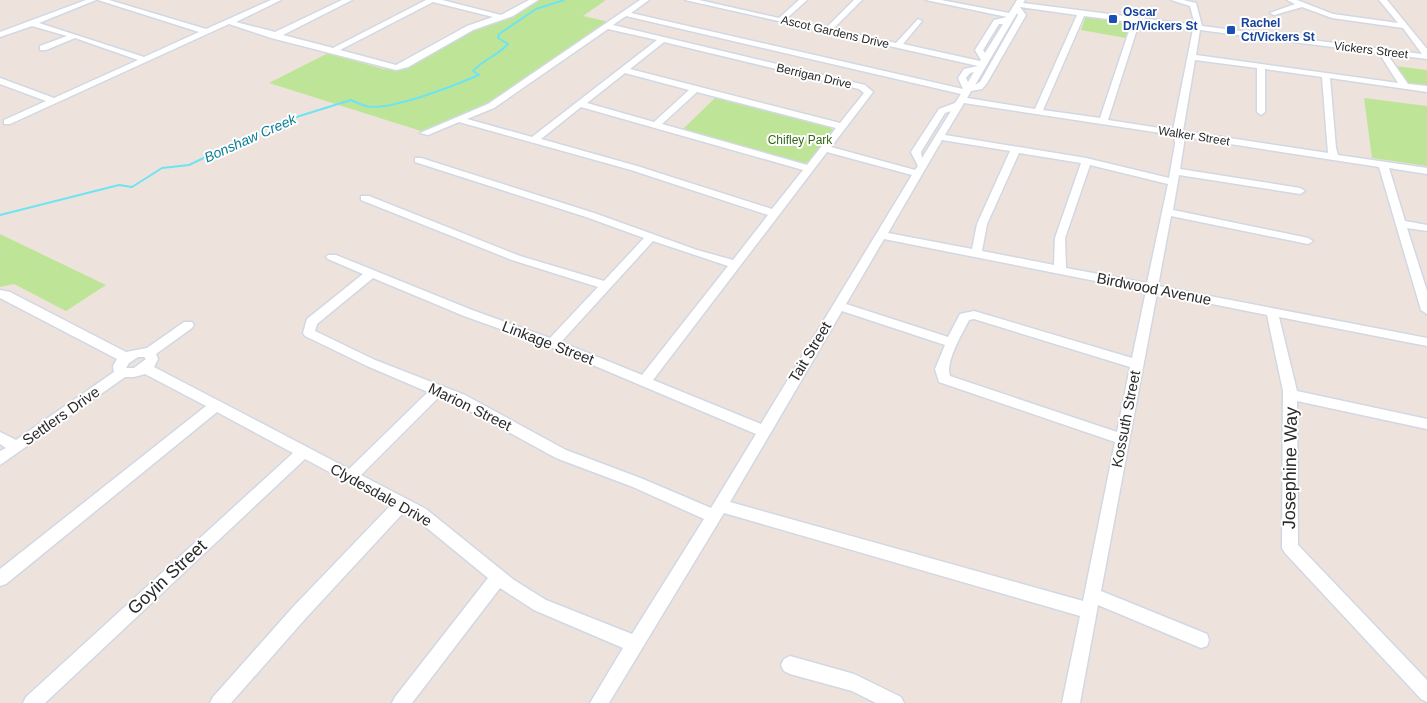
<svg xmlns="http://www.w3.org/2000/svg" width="1427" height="703" font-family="Arial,sans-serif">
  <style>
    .green { fill: #bee597 }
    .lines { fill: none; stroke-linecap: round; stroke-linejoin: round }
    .stream { stroke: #6ce4f1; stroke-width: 2 }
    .minor-casing { stroke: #d1d8e4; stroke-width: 3 }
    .minor { fill: #fff; fill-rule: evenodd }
    .transit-dot { fill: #1a4fb4; stroke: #fff; stroke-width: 2 }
    .labels { text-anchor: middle; stroke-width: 4; stroke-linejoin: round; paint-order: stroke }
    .far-transit-label { font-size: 12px; font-weight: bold; fill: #164399; stroke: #fff; text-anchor: start }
    .far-street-label { font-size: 12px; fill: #2a2a2a; stroke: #fff }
    .far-park-label { font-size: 12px; fill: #376918; stroke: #fff }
    .far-water-label { font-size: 14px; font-style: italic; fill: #0a7e97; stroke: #fff }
    .street-label { font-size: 15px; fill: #2a2a2a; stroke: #fff }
    .near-street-label { font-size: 18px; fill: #2a2a2a; stroke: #fff }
  </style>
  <rect width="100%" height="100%" fill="#ede3dc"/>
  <g class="green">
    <polygon points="537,0 606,0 583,16 609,22 486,106 426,130 421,131 269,83 328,53 383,69 401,69 472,28"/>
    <polygon points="1086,16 1129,22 1131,24 1126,38 1081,30"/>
    <polygon points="1395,66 1427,70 1427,87 1407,83"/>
    <polygon points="717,96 829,127 834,131 809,162 805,163 682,130"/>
    <polygon points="1364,98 1427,106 1427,166 1372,158"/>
    <polygon points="0,234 106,285 66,311 14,284 0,287"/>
  </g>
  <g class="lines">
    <path class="stream" d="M0 215 119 185 132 187 162 168 189 165 277 123 351 100C356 102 361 105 366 106 388 112 456 85 479 75L473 71C484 59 497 56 508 44L498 38 499 34 536 9 564 0"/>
    <g class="minor-casing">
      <g id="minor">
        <path d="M86 0H96L39 23 144 57 199 32 98 0H109L206 29 271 0H281L236 22 275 32 342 0H352L283 35 333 48 426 0H442L501 15 529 0H538L513 16 473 30 408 67 396 70 271 38 229 24 10 124H4V120L46 101 0 84V78L54 98 138 60 75 38 46 50H40V46L67 36 32 26 0 37V32ZM433 2 493 17 467 26 396 65 340 50Z"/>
        <path d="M640 0H649L631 13 963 89 958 78 964 69 978 66 685 0H699L779 18 799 0H807L786 19 826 28 854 0H862L833 29 896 43 918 19 922 21 903 44 980 61 981 60 975 50 994 20 1007 17 926 0H941L1009 13 1017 0H1025L1023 3 1195 25 1190 6 1171 0H1183L1196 3 1202 26 1422 54 1403 28 1332 18 1302 7 1274 15 1270 13 1295 4 1287 0H1297L1333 14 1398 23 1379 0H1387L1427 49V59L1387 54 1408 84 1427 86V92L1330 78 1336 148 1338 155 1427 168V174L1389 168 1405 221 1427 225V231L1407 228 1427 291V314L1421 310 1379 167 1185 137 1180 169 1300 188 1305 191 1300 194 1179 175 1173 210 1308 238 1313 241 1308 244 1171 216 1158 286 1427 338V346L1279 317 1297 391 1427 419V429L1297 401 1298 545 1427 680V702L1421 699 1285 553 1282 548 1283 391 1267 315 1157 293 1101 591 1207 634 1209 640 1207 646 1201 648 1098 605 1080 703H1062L1080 616 724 513 609 703H590L623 648 534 610 500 588 412 703H392L395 697 488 578 416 519 404 512 305 619 231 703H210L213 697 293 607 391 505 305 459 45 703H23L26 697 293 453 217 412 6 584 0 586V569L206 406 145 374 134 377H125L0 465V451L6 448 0 444V432L16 440 114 372 113 366 117 359 0 298V290L10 292 126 352 147 348 184 322H192L194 325 192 328 156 354 158 359 154 367 349 469 428 392 367 366 305 336 303 333 307 319 363 274 328 259 326 257 328 255H336L472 310 550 338 598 287 512 260 361 200V196H369L520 256 604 281 644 238 586 217 415 162V158H421L594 213 697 250 733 260 768 215 631 170 459 122 428 135 420 133 488 104ZM1020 7 1077 15 1035 109 967 98 971 91 982 89 987 83 1026 15ZM1017 13 1018 15 980 82 975 85ZM626 16 961 94 955 103 939 109 911 152 918 166 915 170 831 147 873 92 865 85 613 25ZM1084 16 1132 22 1100 118 1043 110ZM1139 23 1193 29 1173 130 1108 120ZM999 24H1003L985 53 983 50ZM608 29 657 40 532 137 467 119 494 108ZM1200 30 1379 53 1398 83 1196 55ZM664 42 859 89 864 93 840 123 630 69ZM1195 60 1257 68V112L1261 115 1265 112V69L1322 77 1328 153 1183 131ZM974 72 968 82 966 78 970 73ZM625 73 689 90 654 122 587 103ZM697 92 836 128 807 165 662 124ZM964 103 1174 135 1175 144 1169 178 1086 158 945 135ZM581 107 803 170 772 209 637 166 541 139ZM951 111 922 158 921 152 945 113ZM942 140 1010 151 977 224 972 249 888 233ZM827 152 912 175 761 424 653 380ZM1019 153 1081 163 1055 238 1054 265 982 251 987 224ZM1090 165 1168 184 1147 283 1066 268 1065 238ZM884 239 1146 291 1132 358 974 311 960 314 948 337 846 304ZM653 241 728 266 642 375 561 342ZM373 278 464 316 548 346 756 434 711 508 643 479 566 450 465 395 375 360 315 331 317 324ZM842 311 945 345 935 369 939 382 1115 442 1083 601 730 502ZM974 319 1130 367 1117 432 950 376C945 362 962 334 969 320ZM138 357H144L146 359 134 368H126L129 363ZM440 396 455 403 556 458 633 487 704 519 632 634 546 600 514 580 426 509 361 475Z"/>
        <polygon points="790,656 854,674 901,697 904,703 876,703 852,691 790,674 784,671 781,665 784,659"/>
      </g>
    </g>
    <use href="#minor" class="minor"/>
  </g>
  <g class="transit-dot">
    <rect x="1108" y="14" width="10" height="10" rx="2.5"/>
    <rect x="1226" y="25" width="10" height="10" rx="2.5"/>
  </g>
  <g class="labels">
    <g class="far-transit-label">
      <text x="1123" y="16">Oscar<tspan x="1123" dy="14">Dr/Vickers St</tspan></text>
      <text x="1241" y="27">Rachel<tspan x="1241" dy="14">Ct/Vickers St</tspan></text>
    </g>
    <g class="far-street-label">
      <text transform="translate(835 32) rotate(13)" y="4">Ascot Gardens Drive</text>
      <text transform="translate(1371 50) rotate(7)" y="4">Vickers Street</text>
      <text transform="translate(814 76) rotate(13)" y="4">Berrigan Drive</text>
      <text transform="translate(1194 136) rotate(9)" y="4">Walker Street</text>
    </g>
    <g class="far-park-label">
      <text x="800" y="144">Chifley Park</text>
    </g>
    <g class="far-water-label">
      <text transform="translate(250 138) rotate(-24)" y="5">Bonshaw Creek</text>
    </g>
    <g class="street-label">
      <text transform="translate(1154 289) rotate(11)" y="5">Birdwood Avenue</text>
      <text transform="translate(548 343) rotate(21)" y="5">Linkage Street</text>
      <text transform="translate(810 352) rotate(-59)" y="5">Tait Street</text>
      <text transform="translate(470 407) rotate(26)" y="5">Marion Street</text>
      <text transform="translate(61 416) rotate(-35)" y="5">Settlers Drive</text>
      <text transform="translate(1126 419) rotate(-79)" y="5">Kossuth Street</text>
      <text transform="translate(381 495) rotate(29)" y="5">Clydesdale Drive</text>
    </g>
    <g class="near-street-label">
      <text transform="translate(1290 468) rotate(-89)" y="6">Josephine Way</text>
      <text transform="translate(167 577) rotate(-43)" y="6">Goyin Street</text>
    </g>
  </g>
</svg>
